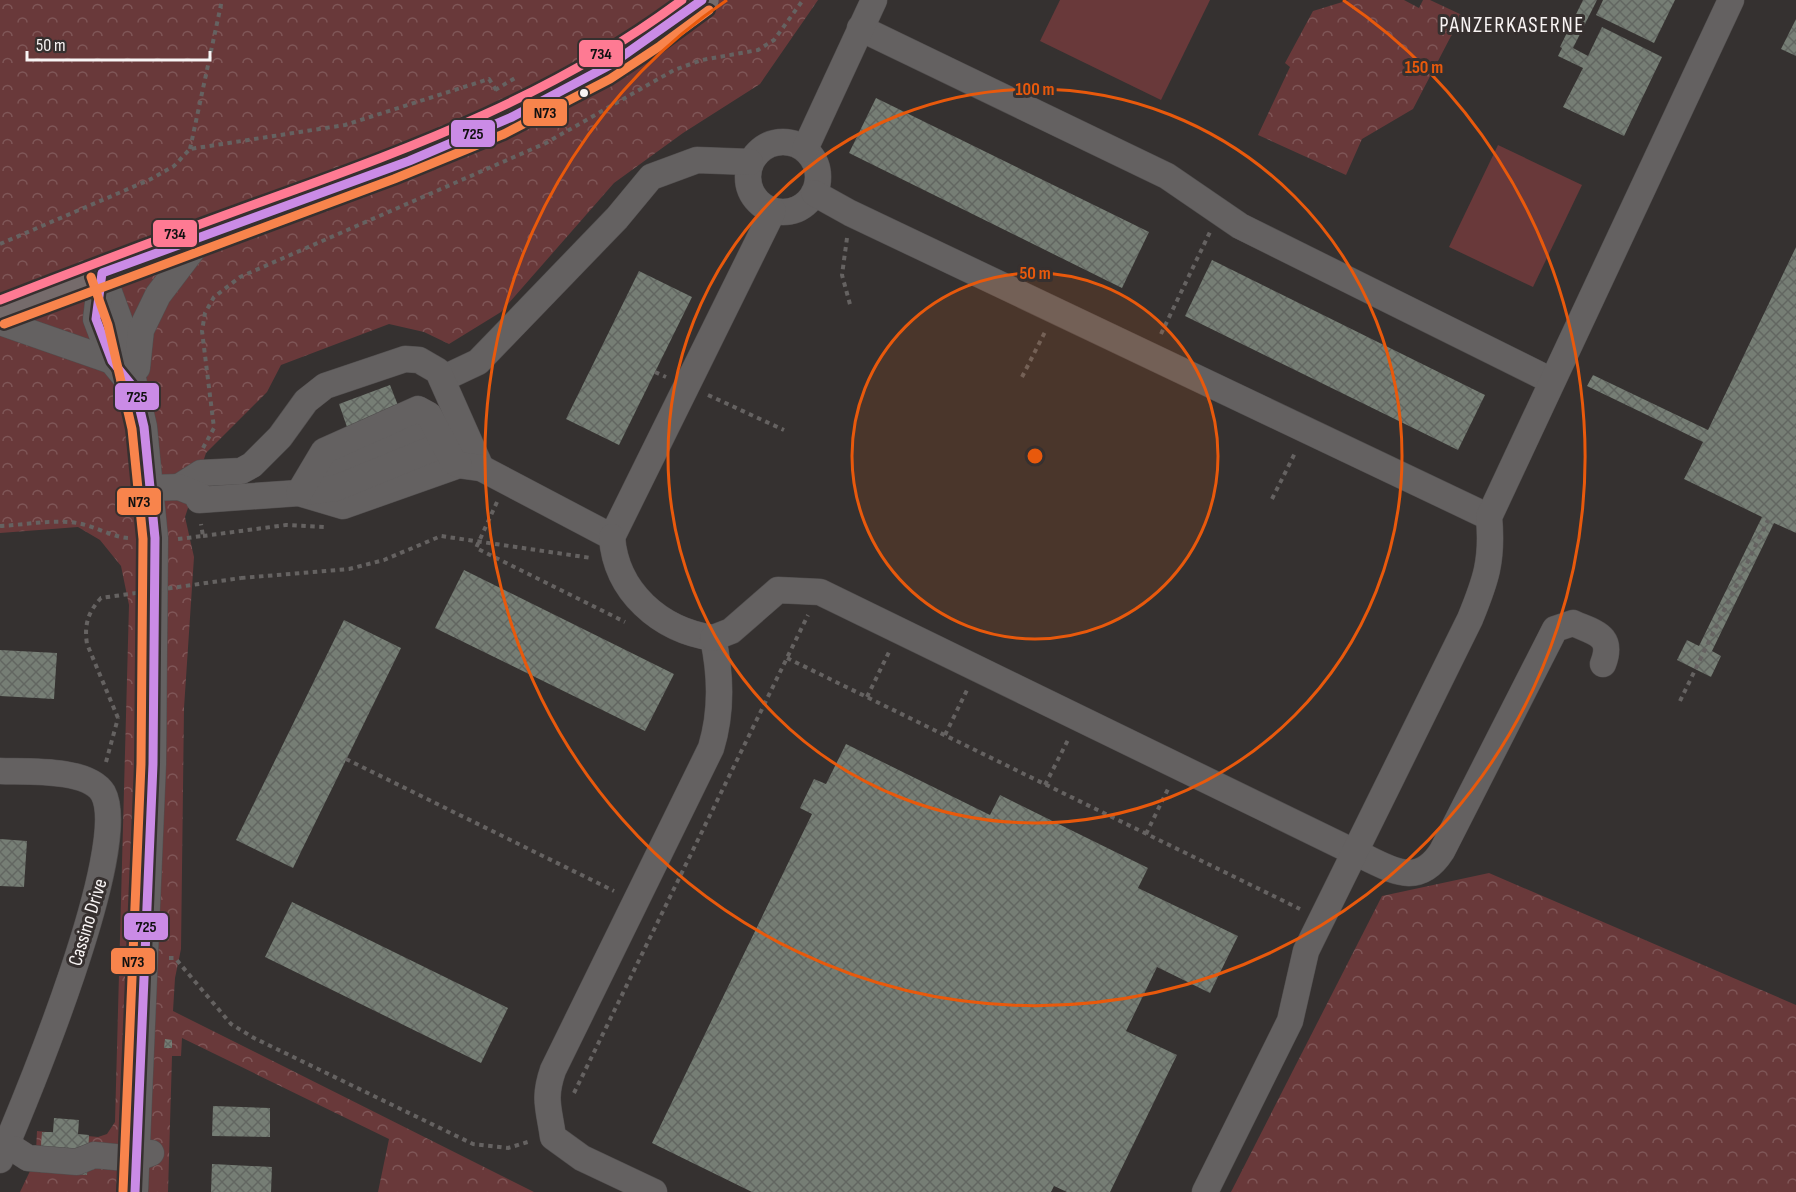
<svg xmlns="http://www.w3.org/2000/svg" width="1796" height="1192" font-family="'Sofia Sans Condensed',sans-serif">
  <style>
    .forest { fill: url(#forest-crowns) }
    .pitch { fill: #69393a }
    .building { fill: url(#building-cross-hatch) }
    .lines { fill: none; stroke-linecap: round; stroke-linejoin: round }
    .minor-casing { stroke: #514e4e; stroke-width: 27 }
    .major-casing { stroke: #514e4e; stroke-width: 34 }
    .path { stroke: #656261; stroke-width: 4; stroke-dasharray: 4.5 4.5; stroke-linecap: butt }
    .minor { stroke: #646161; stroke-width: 26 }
    .major { stroke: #756b6b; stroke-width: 33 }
    .path-bridge { stroke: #656261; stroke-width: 4; stroke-dasharray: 4.5 4.5; stroke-linecap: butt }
    .bus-1-casing { stroke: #36302f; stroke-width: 14 }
    .bus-2-casing { stroke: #36302f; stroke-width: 14 }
    .bus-3-casing { stroke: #36302f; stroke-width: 14 }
    .bus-1 { stroke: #ca8be6; stroke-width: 9 }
    .bus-2 { stroke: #f8844c; stroke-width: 9 }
    .bus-3 { stroke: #fe7a93; stroke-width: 9 }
    .ring { fill: none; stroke: #e8590c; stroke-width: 3 }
    .bus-dot { fill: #f8f4f4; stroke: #36302f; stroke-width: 2 }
    .labels { text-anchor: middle; stroke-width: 6; stroke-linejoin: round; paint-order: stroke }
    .street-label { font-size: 20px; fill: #f8f4f4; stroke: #36302f }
    .quarter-label { font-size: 22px; letter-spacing: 1.5px; fill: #f8f4f4; stroke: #36302f }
    .centre { fill: #e8590c; stroke: #36302f; stroke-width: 3 }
    .ring-label { font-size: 18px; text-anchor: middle; font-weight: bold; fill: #e8590c; stroke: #36302f; stroke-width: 6; stroke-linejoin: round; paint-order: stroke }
    .line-badge { stroke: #36302f; stroke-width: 2 }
    .pale-badge-label { font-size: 16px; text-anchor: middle; font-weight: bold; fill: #111 }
  </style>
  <defs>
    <pattern id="forest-crowns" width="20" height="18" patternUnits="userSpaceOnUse" patternTransform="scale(1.5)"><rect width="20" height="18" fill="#69393a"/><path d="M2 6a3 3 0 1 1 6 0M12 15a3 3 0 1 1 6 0" fill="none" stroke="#7f5657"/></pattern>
    <pattern id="building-cross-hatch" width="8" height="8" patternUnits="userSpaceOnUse" patternTransform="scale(1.5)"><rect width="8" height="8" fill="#767e75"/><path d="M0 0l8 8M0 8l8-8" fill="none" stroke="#626661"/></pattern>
  </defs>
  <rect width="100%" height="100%" fill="#353130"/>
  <g class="forest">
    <polygon points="0,0 818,0 760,84 683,133 614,183 501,312 449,344 424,332 389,324 281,365 267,392 206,453 185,517 194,557 184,708 181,949 175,978 173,1011 534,1192 378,1192 389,1139 182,1038 181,1056 172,1056 168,1192 20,1192 30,1171 40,1172 36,1151 37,1131 98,1137 107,1134 115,1122 129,605 121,566 100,540 78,527 0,533"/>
    <polygon points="1349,0 1404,0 1419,8 1423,0 1430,0 1462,15 1413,109 1362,139 1346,175 1258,135 1290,67 1285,63 1313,11"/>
    <polygon points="1489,873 1796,1005 1796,1192 1231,1192 1382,896"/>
  </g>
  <g class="pitch">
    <polygon points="1060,0 1210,0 1161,100 1040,41"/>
    <polygon points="1498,145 1582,185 1533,287 1449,247"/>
  </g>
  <g class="building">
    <polygon points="1583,0 1597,0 1573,48 1588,56 1602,27 1662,57 1624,136 1563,107 1583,68 1558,56 1562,48 1560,47"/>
    <polygon points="1603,0 1675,0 1654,43 1596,15"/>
    <polygon points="1796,19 1796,56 1781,49"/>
    <polygon points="876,98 1149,232 1122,288 849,153"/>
    <polygon points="1796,247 1796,533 1774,523 1712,651 1721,656 1711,677 1677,660 1687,640 1699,646 1762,517 1684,479 1703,442 1587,386 1593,375 1708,430"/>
    <polygon points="1212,260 1485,395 1458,450 1185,316"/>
    <polygon points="639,271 692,297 619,445 566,419"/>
    <polygon points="390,385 399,408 347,427 339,404"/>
    <polygon points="464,570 674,674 645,731 435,628"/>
    <polygon points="344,620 401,648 293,868 236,840"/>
    <polygon points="0,650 57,653 54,699 0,696"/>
    <polygon points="846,744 990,815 1000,795 1148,868 1138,888 1238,936 1210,993 1157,967 1126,1031 1177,1055 1110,1192 1067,1192 1054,1186 1051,1192 752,1192 652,1143 812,814 800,808 814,779 826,784"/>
    <polygon points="0,839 27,841 24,887 0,886"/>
    <polygon points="292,902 508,1008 481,1063 265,957"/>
    <polygon points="165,1039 172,1040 172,1048 164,1048"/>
    <polygon points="213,1106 270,1108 270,1137 212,1136"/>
    <polygon points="54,1118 79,1120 78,1134 89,1135 87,1175 39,1172 42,1132 53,1132"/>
    <polygon points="212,1164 272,1167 271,1192 211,1192"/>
  </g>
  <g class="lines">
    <g class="minor-casing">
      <g id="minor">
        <polyline points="860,28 1167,176 1240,226 1552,381"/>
        <circle cx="783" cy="177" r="35"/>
        <polyline points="805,149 874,0"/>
        <polyline points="814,193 850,213 1489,517"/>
        <polyline points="102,273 120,322 144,427 155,538 153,764 135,1192"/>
        <polyline points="101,278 96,319 112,361 125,377"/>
        <polyline points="0,322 112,361"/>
        <polyline points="137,368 141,330 158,295 203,236"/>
        <polyline points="442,379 478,362 617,218 651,177 697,160 750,162"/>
        <polyline points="311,483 329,467 435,426"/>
        <polyline points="179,487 201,473 241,471 252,465 280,437 306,401 325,386 405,359 419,360 438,371 481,468"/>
        <polyline points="151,488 179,487 199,495 199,500 299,493 343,506 459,465 481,468 612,537 773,211"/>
        <polyline points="305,492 336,488 444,444"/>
        <polyline points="299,493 324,451 418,409 429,415 453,461 459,465"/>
        <path d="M612 537C616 592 660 630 713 638 721 675 722 712 711 748L553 1070C543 1099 549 1108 553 1137L582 1158 654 1192"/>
        <path d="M713 638 731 631 778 590 820 592 1356 853C1390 868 1417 890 1442 851L1555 629 1573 623C1595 633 1614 635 1603 664"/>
        <path d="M0 771C26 772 88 768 103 793 132 846 26 1099 0 1160"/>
        <polyline points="0,1149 14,1149 28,1158 77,1162 94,1155 136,1159 151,1153"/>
        <path d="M1205 1192 1290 1021 1306 951 1470 619C1486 580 1493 560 1489 517L1731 0"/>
      </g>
    </g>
    <g class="major-casing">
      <path id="major" d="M0 313C92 277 184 243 277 209 430 155 574 104 702 0"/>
    </g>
    <g class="path">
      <polyline points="495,90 515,78"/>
      <polyline points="190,149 222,0"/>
      <polyline points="847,238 842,275 851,308"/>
      <polyline points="0,244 149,180 174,166 190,149 345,125 489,79 496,90"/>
      <polyline points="1161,334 1210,232"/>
      <polyline points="655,372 666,377"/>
      <polyline points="1022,377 1045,332"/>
      <polyline points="708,395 784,430"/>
      <polyline points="203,448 214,428 202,331 205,313 214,297 240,277 546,143 674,70 702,60 758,50 774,40 803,0"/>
      <polyline points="1272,499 1296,451"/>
      <polyline points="497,502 476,548 625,622"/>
      <path d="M0 526C24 525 53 519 77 523 96 526 112 538 131 538"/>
      <polyline points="203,536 286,525 324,527"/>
      <polyline points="178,539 203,536 201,524"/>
      <polyline points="241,578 349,569 384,560 441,536 591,558"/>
      <polyline points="787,658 1300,909"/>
      <polyline points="867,697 889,652"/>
      <polyline points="1680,701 1768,520"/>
      <polyline points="945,735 967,690"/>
      <polyline points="346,759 614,891"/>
      <polyline points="106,762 118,718"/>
      <polyline points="1045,785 1068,740"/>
      <polyline points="1146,834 1168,789"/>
      <polyline points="169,958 175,958 231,1024 254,1038 473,1144 508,1148 531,1141"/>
      <polyline points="574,1093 808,615"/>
    </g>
    <use href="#minor" class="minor"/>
    <use href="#major" class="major"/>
    <path class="path-bridge" d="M118 718 87 644C84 625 88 612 101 598L241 578"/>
    <g class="bus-1-casing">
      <polyline id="bus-1" points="135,1192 153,764 155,538 144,427 135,389 112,361 96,319 102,273 409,161 512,117 610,65 702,0"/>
    </g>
    <g class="bus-2-casing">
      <g id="bus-2">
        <polyline points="91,277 108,325 132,429 143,539 141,764 123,1191"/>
        <polyline points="4,324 394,179 504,134 610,79 660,46 709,10"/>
      </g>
    </g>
    <g class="bus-3-casing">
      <path id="bus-3" d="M0 300C90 265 181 231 272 198 417 146 558 93 682 0"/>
    </g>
    <use href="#bus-1" class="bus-1"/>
    <use href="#bus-2" class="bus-2"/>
    <use href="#bus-3" class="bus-3"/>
  </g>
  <circle cx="1035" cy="456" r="183" fill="#e8590c" fill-opacity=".12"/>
  <g class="ring">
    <circle cx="1035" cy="456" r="183"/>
    <circle cx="1035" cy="456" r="367"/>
    <path d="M1343 0A550 550 0 1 1 727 0"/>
  </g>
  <circle class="bus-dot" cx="584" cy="93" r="5"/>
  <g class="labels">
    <g class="street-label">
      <text transform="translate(87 922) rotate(-73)" y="7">Cassino Drive</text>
    </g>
    <g class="quarter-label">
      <text x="1512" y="32">PANZERKASERNE</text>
    </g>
  </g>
  <circle cx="1035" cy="456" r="9" class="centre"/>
  <g class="ring-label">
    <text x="1424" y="73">150 m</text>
    <text x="1035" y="95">100 m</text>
    <text x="1035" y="279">50 m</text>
  </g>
  <g class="line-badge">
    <rect x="578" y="39" width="46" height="29" rx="6" fill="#fe7a93"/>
    <rect x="522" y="98" width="46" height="29" rx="6" fill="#f8844c"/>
    <rect x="450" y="119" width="46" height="29" rx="6" fill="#ca8be6"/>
    <rect x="152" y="219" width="46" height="29" rx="6" fill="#fe7a93"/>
    <rect x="114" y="382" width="46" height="29" rx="6" fill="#ca8be6"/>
    <rect x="116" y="487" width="46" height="29" rx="6" fill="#f8844c"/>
    <rect x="123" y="912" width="46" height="29" rx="6" fill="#ca8be6"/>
    <rect x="110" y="947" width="46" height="28" rx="6" fill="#f8844c"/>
  </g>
  <g class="pale-badge-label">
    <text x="601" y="59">734</text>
    <text x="545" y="118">N73</text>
    <text x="473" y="139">725</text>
    <text x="175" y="239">734</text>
    <text x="137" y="402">725</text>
    <text x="139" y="507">N73</text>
    <text x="146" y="932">725</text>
    <text x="133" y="967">N73</text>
  </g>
  <path d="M27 51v9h183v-9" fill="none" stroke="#f8f4f4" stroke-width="3"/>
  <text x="36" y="51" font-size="18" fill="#f8f4f4" stroke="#36302f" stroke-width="4.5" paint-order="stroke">50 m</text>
</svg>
